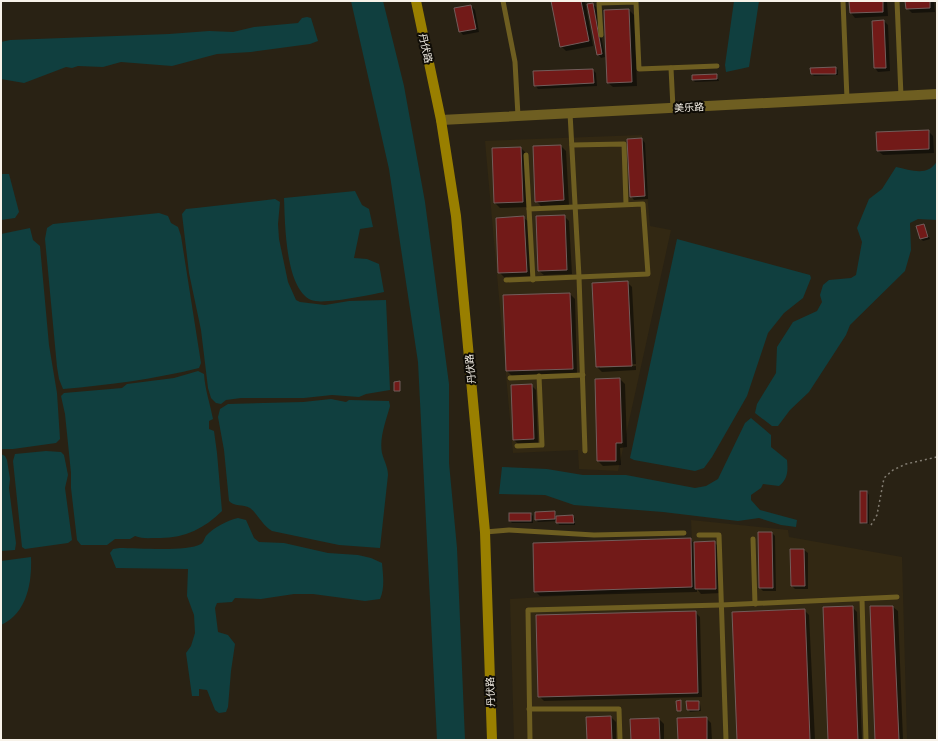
<svg xmlns="http://www.w3.org/2000/svg" width="938" height="741" font-family="'Open Sans','Noto Sans SC',sans-serif">
  <style>
    .built { fill: #322813 }
    .water { fill: #103f3f }
    .shadow { fill: #0007 }
    .building { fill: #721a18; stroke: #725d5b }
    .lines { fill: none; stroke-linecap: round; stroke-linejoin: round }
    .path { stroke: #837d72; stroke-width: 1.5; stroke-dasharray: 2 3; stroke-linecap: butt }
    .service { stroke: #6e5e21; stroke-width: 5 }
    .tertiary { stroke: #6e5e21; stroke-width: 10 }
    .secondary { stroke: #997f00; stroke-width: 10 }
    .labels { text-anchor: middle; stroke-width: 4; stroke-linejoin: round; paint-order: stroke }
    .street-label { font-size: 10px; fill: #f7f2e9; stroke: #0f0c06 }
  </style>
  <rect width="100%" height="100%" fill="#292214"/>
  <g class="built">
    <polygon points="642,135 650,226 671,230 618,471 579,469 578,450 513,453 485,141"/>
    <polygon points="691,520 788,530 789,537 902,557 907,740 514,740 510,599 694,588"/>
  </g>
  <g class="water">
    <polygon points="351,1 383,1 404,86 425,202 449,384 449,463 457,548 465,740 437,740 418,362 389,169"/>
    <polygon points="734,1 759,1 749,67 726,72 725,65"/>
    <polygon points="307,17 311,18 318,41 310,44 251,52 217,54 172,66 121,62 103,67 78,66 72,68 66,67 24,83 1,79 1,42 10,40 169,34 209,31 233,32 254,27 298,23 302,18"/>
    <path d="M937 161V220L918 219 910 223 911 250 905 271 850 325 846 335 809 392 790 410 778 426H772L755 413 757 404 776 373 777 347 793 322 817 311 822 302 820 295 823 285 829 280 851 278 856 275 862 242 857 228 869 199 882 189 896 167C911 170 928 177 937 161Z"/>
    <polygon points="1,174 9,174 19,212 15,218 1,220"/>
    <path d="M355 191 362 205 369 209 373 227 360 229 354 258 367 259 379 264 384 292C370 295 322 305 311 300 285 288 285 223 284 198Z"/>
    <polygon points="275,199 280,202 278,224 279,239 288,282 296,300 300,302 325,305 349,301 386,300 390,390 366,394 359,397 332,395 304,398 241,398 226,400 221,404 216,403 211,398 208,388 201,330 189,273 182,214 186,209 196,208"/>
    <path d="M159 213 168 216 171 223 178 227 181 236 201 363 199 368C155 379 109 385 63 389L59 379 57 367 45 239 47 228 53 224Z"/>
    <polygon points="30,228 33,240 40,246 49,345 57,393 60,439 56,443 13,449 1,449 1,234"/>
    <polygon points="677,239 810,275 811,278 803,298 784,313 768,333 747,396 712,457 704,468 695,471 634,460 630,458"/>
    <path d="M198 371 204 374C205 390 210 403 213 419L209 421V429L214 431 217 453 222 511C204 529 183 539 157 538 149 538 142 539 135 536L130 539H115L107 545H81L77 540 71 488V473L65 414 61 396 64 393 122 388 127 384 174 378Z"/>
    <path d="M331 399 346 402 349 400 389 401 390 406C386 421 379 438 382 453 384 461 388 467 388 475L380 548 339 545 272 531C262 525 258 514 250 508 243 504 234 507 229 501L224 450 218 417 220 409 228 404 303 402Z"/>
    <path d="M751 418 771 435V447L787 460C788 471 788 479 779 486L763 484 761 488 751 495V500L760 510 797 520 796 527 781 525 759 518 738 521 663 512 574 505 545 495 499 494 502 467 547 469 583 475H626L695 488 706 486 718 479 745 423Z"/>
    <polygon points="46,451 61,452 64,455 68,475 65,488 72,540 68,543 25,549 22,547 13,461 15,454"/>
    <polygon points="1,454 5,456 7,460 10,479 9,488 16,543 15,550 1,551"/>
    <path d="M238 518 246 520 254 538 259 542 284 543 328 553 358 555 371 558 382 563C383 576 385 587 380 599L365 601 313 594H294L261 599 235 598 232 602 217 603 215 608 218 632 228 635 235 644 231 671 228 707 226 712 219 713 215 710 207 690 199 689V696H192L186 653 191 646 195 633 194 615 187 596 188 569 116 568 110 553 113 549 120 548C137 548 188 552 201 544 204 542 204 539 206 536 213 528 228 520 238 518Z"/>
    <path d="M31 557C32 583 27 613 1 625V561Z"/>
  </g>
  <g class="shadow">
    <polygon points="552,1 585,1 593,46 566,51 561,46"/>
    <polygon points="850,1 887,1 888,16 855,18 851,13"/>
    <polygon points="906,1 934,1 935,12 912,13 907,8"/>
    <polygon points="592,4 596,7 605,57 601,58 598,54"/>
    <polygon points="471,6 475,10 479,32 463,35 460,31"/>
    <polygon points="629,10 634,15 637,86 613,87 608,83"/>
    <polygon points="884,21 888,25 890,71 878,72 875,68 873,22"/>
    <polygon points="836,68 838,70 838,75 814,76 812,74 811,69"/>
    <polygon points="593,70 596,73 597,86 538,89 535,85"/>
    <polygon points="717,75 719,81 695,82 693,80"/>
    <polygon points="928,131 933,136 934,153 883,155 878,151"/>
    <polygon points="642,139 645,143 648,199 634,200 631,196"/>
    <polygon points="561,146 566,151 569,205 541,206 536,201 534,147"/>
    <polygon points="521,148 526,153 528,207 500,208 495,203"/>
    <polygon points="564,216 569,221 572,274 544,275 539,271"/>
    <polygon points="524,218 529,222 531,276 504,277 499,272"/>
    <polygon points="924,225 930,239 923,241 921,239"/>
    <polygon points="628,283 632,287 636,364 600,366 600,368 636,366 636,370 602,372 597,367"/>
    <polygon points="570,294 575,299 577,374 512,376 507,371"/>
    <polygon points="620,379 625,384 627,447 620,448 621,465 603,466 598,461"/>
    <polygon points="531,385 536,390 538,444 519,445 514,440"/>
    <polygon points="867,492 869,495 869,524 863,524 861,522"/>
    <polygon points="554,512 557,517 573,516 575,519 575,525 559,525 557,521 538,522 536,520"/>
    <polygon points="510,514 531,514 533,516 533,523 512,523 510,521"/>
    <polygon points="772,533 775,536 776,591 763,591 760,588"/>
    <polygon points="690,539 694,543 714,542 719,547 721,593 701,594 697,589 697,592 540,596 535,591"/>
    <polygon points="804,550 808,553 808,589 795,589 792,586"/>
    <polygon points="852,607 857,612 862,740 829,740"/>
    <polygon points="893,607 898,611 903,740 876,740"/>
    <polygon points="804,610 809,615 815,740 738,740"/>
    <polygon points="695,612 700,617 702,697 544,701 539,696"/>
    <polygon points="698,702 700,704 701,711 690,712 688,709"/>
    <polygon points="611,717 616,722 616,740 588,740"/>
    <polygon points="706,718 711,723 712,740 679,740"/>
    <polygon points="659,719 664,724 664,740 632,740"/>
  </g>
  <g class="building">
    <polygon points="551,1 581,1 589,41 560,47"/>
    <polygon points="849,1 883,1 883,12 850,13"/>
    <polygon points="905,1 930,1 930,8 906,9"/>
    <polygon points="593,3 602,54 597,55 587,4"/>
    <polygon points="471,5 476,29 459,32 454,8"/>
    <polygon points="629,9 632,82 607,83 604,10"/>
    <polygon points="884,20 886,68 874,68 872,21"/>
    <polygon points="836,67 836,74 811,74 810,68"/>
    <polygon points="593,69 594,83 534,86 533,71"/>
    <polygon points="717,74 717,79 692,80 692,75"/>
    <polygon points="929,130 929,149 877,151 876,132"/>
    <polygon points="642,138 645,196 630,197 627,139"/>
    <polygon points="561,145 564,200 535,202 533,146"/>
    <polygon points="521,147 523,202 494,203 492,148"/>
    <polygon points="565,215 567,270 538,271 536,216"/>
    <polygon points="524,216 527,272 498,273 496,218"/>
    <polygon points="924,224 928,237 920,239 916,226"/>
    <polygon points="628,281 632,366 596,367 592,283"/>
    <polygon points="570,293 573,369 506,371 503,295"/>
    <polygon points="620,378 622,443 616,443 616,461 597,461 595,379"/>
    <polygon points="400,381 400,391 394,391 394,382"/>
    <polygon points="532,384 534,439 513,440 511,385"/>
    <rect x="860" y="491" width="7" height="32"/>
    <polygon points="555,511 555,519 535,520 535,512"/>
    <rect x="509" y="513" width="22" height="8"/>
    <polygon points="573,515 574,523 556,523 556,516"/>
    <polygon points="758,532 772,532 773,588 759,588"/>
    <polygon points="691,538 692,587 534,592 533,543"/>
    <polygon points="715,541 716,589 695,589 694,542"/>
    <polygon points="790,549 804,549 805,586 791,586"/>
    <polygon points="853,606 858,740 828,740 823,607"/>
    <polygon points="870,606 893,606 899,740 875,740"/>
    <polygon points="805,609 810,740 737,740 732,612"/>
    <polygon points="696,611 698,693 538,697 536,615"/>
    <polygon points="681,700 681,711 677,711 676,701"/>
    <polygon points="686,701 699,701 699,710 687,710"/>
    <polygon points="611,716 612,740 587,740 586,717"/>
    <polygon points="707,717 707,740 678,740 677,718"/>
    <polygon points="659,718 660,740 631,740 630,719"/>
  </g>
  <g class="lines">
    <polyline class="path" points="871,525 877,515 884,478 893,470 906,464 937,457"/>
    <g class="service">
      <polyline points="503,1 515,62 518,116"/>
      <polyline points="843,1 847,99"/>
      <polyline points="897,1 901,96"/>
      <polyline points="601,35 599,3 636,2 639,69 717,66"/>
      <polyline points="671,68 673,108"/>
      <polyline points="570,113 579,277 585,451"/>
      <polyline points="572,145 624,144 626,204"/>
      <polyline points="526,155 533,280"/>
      <polyline points="506,280 648,274 643,204 529,209"/>
      <polyline points="510,378 583,375"/>
      <polyline points="517,446 542,445 539,376"/>
      <polyline points="485,532 509,530 594,535 684,533"/>
      <polyline points="699,535 719,535 726,740"/>
      <polyline points="753,539 755,604"/>
      <polyline points="862,599 866,740"/>
      <polyline points="529,709 619,709 620,740"/>
      <polyline points="530,740 528,610 721,605 897,597"/>
    </g>
    <polyline class="tertiary" points="441,120 937,94"/>
    <polyline class="secondary" points="416,1 441,120 456,216 485,532 492,740"/>
  </g>
  <g class="labels">
    <g class="street-label">
      <text transform="translate(426 48) rotate(78)" y="4">丹伏路</text>
      <text transform="translate(689 107) rotate(-3)" y="4">美乐路</text>
      <text transform="translate(470 369) rotate(-95)" y="4">丹伏路</text>
      <text transform="translate(490 692) rotate(-92)" y="4">丹伏路</text>
    </g>
  </g>
  <rect width="938" height="741" fill="none" stroke="#f7f2e9" stroke-width="4"/>
</svg>
